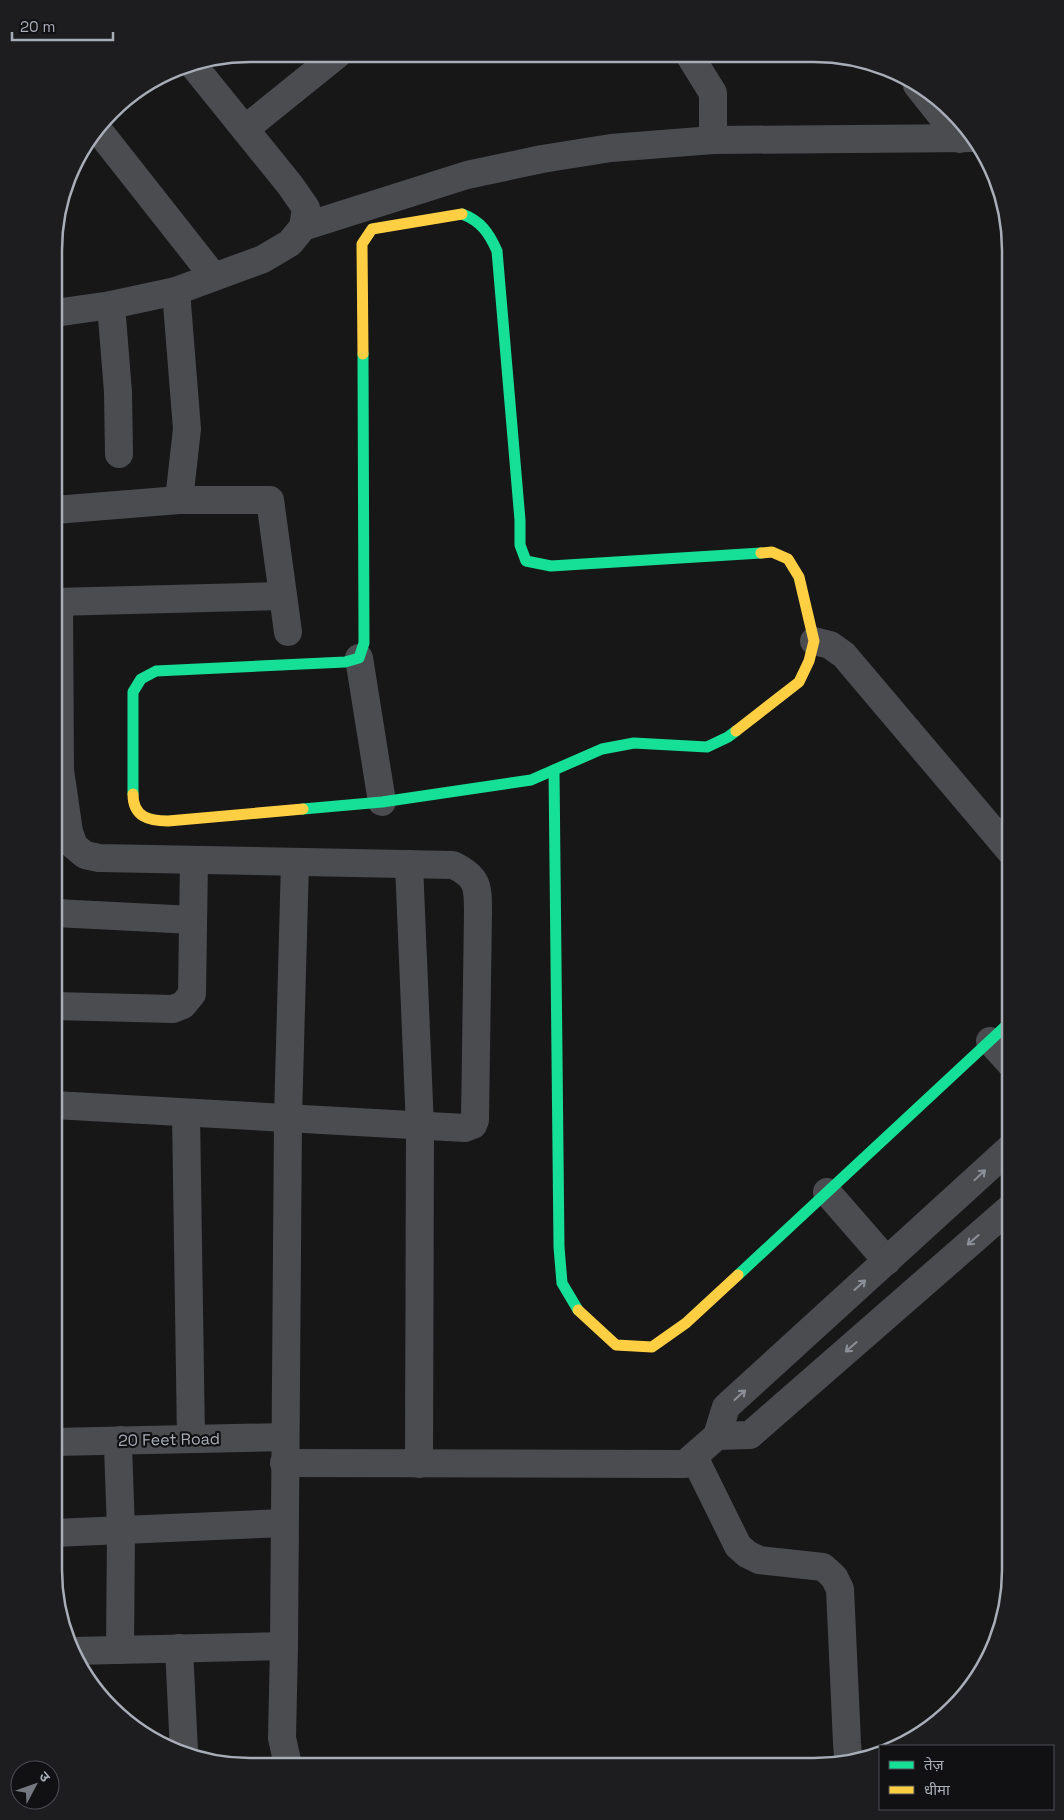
<svg xmlns="http://www.w3.org/2000/svg" width="1064" height="1820" font-family="'Space Grotesk','Noto Sans Devanagari',sans-serif">
  <style>
    .lines { fill: none; stroke-linecap: round; stroke-linejoin: round }
    .street { stroke: #4b4c50; stroke-width: 28 }
    .fast { stroke: #16e098; stroke-width: 11 }
    .slow { stroke: #ffcf43; stroke-width: 11 }
    .oneway { stroke: #8c9099 }
    .labels { text-anchor: middle; stroke-width: 4.5; stroke-linejoin: round; paint-order: stroke }
    .street-label { font-size: 16px; fill: #a8adb8; stroke: #111113 }
    .rim { fill: none; stroke: #a8adb8; stroke-width: 2.5 }
  </style>
  <rect width="100%" height="100%" fill="#171717"/>
  <g class="lines">
    <g class="street">
      <polyline points="690,56 713,93 713,140"/>
      <polyline points="917,85 960,139"/>
      <polyline points="245,129 338,54"/>
      <polyline points="99,131 214,277"/>
      <polyline points="303,227 467,175 542,159 611,148 713,140 975,138"/>
      <polyline points="176,291 187,429 179,500"/>
      <polyline points="111,305 118,392 119,454"/>
      <polyline points="55,313 111,305 176,291 263,259 290,243 303,227 306,208 290,185 193,65"/>
      <polyline points="55,510 179,500 270,500 288,632"/>
      <polyline points="55,602 283,596"/>
      <polyline points="814,641 830,645 844,655 1010,851"/>
      <polyline points="359,658 382,802"/>
      <polyline points="409,864 420,1127 419,1464"/>
      <polyline points="55,913 193,920"/>
      <polyline points="54,1006 173,1009 183,1005 192,994 194,860"/>
      <polyline points="990,1041 1010,1063"/>
      <path d="M54 1105 465 1128 473 1125 475 1120 478 912C478 886 478 877 453 865L99 858 85 855 74 846 69 832 60 770 59 602"/>
      <polyline points="186,1113 191,1439"/>
      <polyline points="827,1192 887,1261"/>
      <polyline points="717,1436 750,1435 1010,1208"/>
      <polyline points="54,1442 285,1437"/>
      <polyline points="694,1457 738,1546 747,1554 759,1560 823,1567 834,1577 840,1589 847,1743 848,1756 850,1760"/>
      <polyline points="284,1463 685,1464 717,1436 726,1407 1010,1148"/>
      <polyline points="54,1533 284,1523"/>
      <polyline points="179,1648 184,1752"/>
      <polyline points="120,1650 121,1530 118,1446 120,1440"/>
      <polyline points="73,1651 284,1646"/>
      <polyline points="288,1765 282,1738 284,1646 288,1118 295,862"/>
    </g>
    <g class="fast">
      <path d="M462 214C481 221 489 233 497 251L520 520V545L526 561 551 566 761 553"/>
      <polyline points="554,770 559,1247 562,1283 578,1310"/>
      <polyline points="133,794 133,692 141,679 156,671 345,662 359,658 364,643 363,354"/>
      <polyline points="303,809 382,802 531,780 602,749 634,743 707,747 728,737 736,731"/>
      <polyline points="738,1275 1010,1022"/>
    </g>
    <g class="slow">
      <polyline points="363,354 362,244 372,229 462,214"/>
      <polyline points="736,731 799,682 809,661 814,641 799,577 788,559 772,552 761,553"/>
      <path d="M133 794C133 817 149 821 168 821L303 809"/>
      <polyline points="578,1310 616,1345 652,1347 686,1323 738,1275"/>
    </g>
  </g>
  <defs><path id="oneway-shaft" d="M-6 0H5M1.5-3L5.5 0L1.5 3" fill="none" stroke-width="1.6" stroke-linecap="round" stroke-linejoin="round" transform="scale(1.25)"/></defs>
  <g class="oneway">
    <use href="#oneway-shaft" transform="translate(980 1175) rotate(-43)"/>
    <use href="#oneway-shaft" transform="translate(973 1240) rotate(139)"/>
    <use href="#oneway-shaft" transform="translate(860 1285) rotate(-42)"/>
    <use href="#oneway-shaft" transform="translate(851 1347) rotate(139)"/>
    <use href="#oneway-shaft" transform="translate(740 1395) rotate(-42)"/>
  </g>
  <g class="labels">
    <g class="street-label">
      <text transform="translate(169 1439) rotate(-1)" y="6">20 Feet Road</text>
    </g>
  </g>
  <path d="M0 0H1064V1820H0ZM250 62H814A188 188 0 0 1 1002 250V1570A188 188 0 0 1 814 1758H250A188 188 0 0 1 62 1570V250A188 188 0 0 1 250 62Z" fill="#1d1d20" fill-rule="evenodd"/>
  <path class="rim" d="M250 62H814A188 188 0 0 1 1002 250V1570A188 188 0 0 1 814 1758H250A188 188 0 0 1 62 1570V250A188 188 0 0 1 250 62Z"/>
  <rect x="879" y="1745" width="175" height="65" fill="#111113" stroke="#4d4f55"/>
  <rect x="889" y="1761" width="25" height="8" fill="#16e098" stroke="#4d4f55"/>
  <text x="924" y="1770" font-size="15" fill="#a8adb8">तेज़</text>
  <rect x="889" y="1786" width="25" height="8" fill="#ffcf43" stroke="#4d4f55"/>
  <text x="924" y="1795" font-size="15" fill="#a8adb8">धीमा</text>
  <g transform="translate(35 1785) rotate(49)"><circle r="24" fill="#111113" stroke="#4d4f55"/>
  <path d="M0-4L9 19L0 12L-9 19Z" fill="#757880"/>
  <text y="-8" font-size="14" font-weight="bold" text-anchor="middle" fill="#a8adb8">उ</text>
  </g>
  <path d="M12 32v8h101v-8" fill="none" stroke="#a8adb8" stroke-width="2.5"/>
  <text x="20" y="32" font-size="15" fill="#a8adb8" stroke="#111113" stroke-width="4" paint-order="stroke">20 m</text>
</svg>
